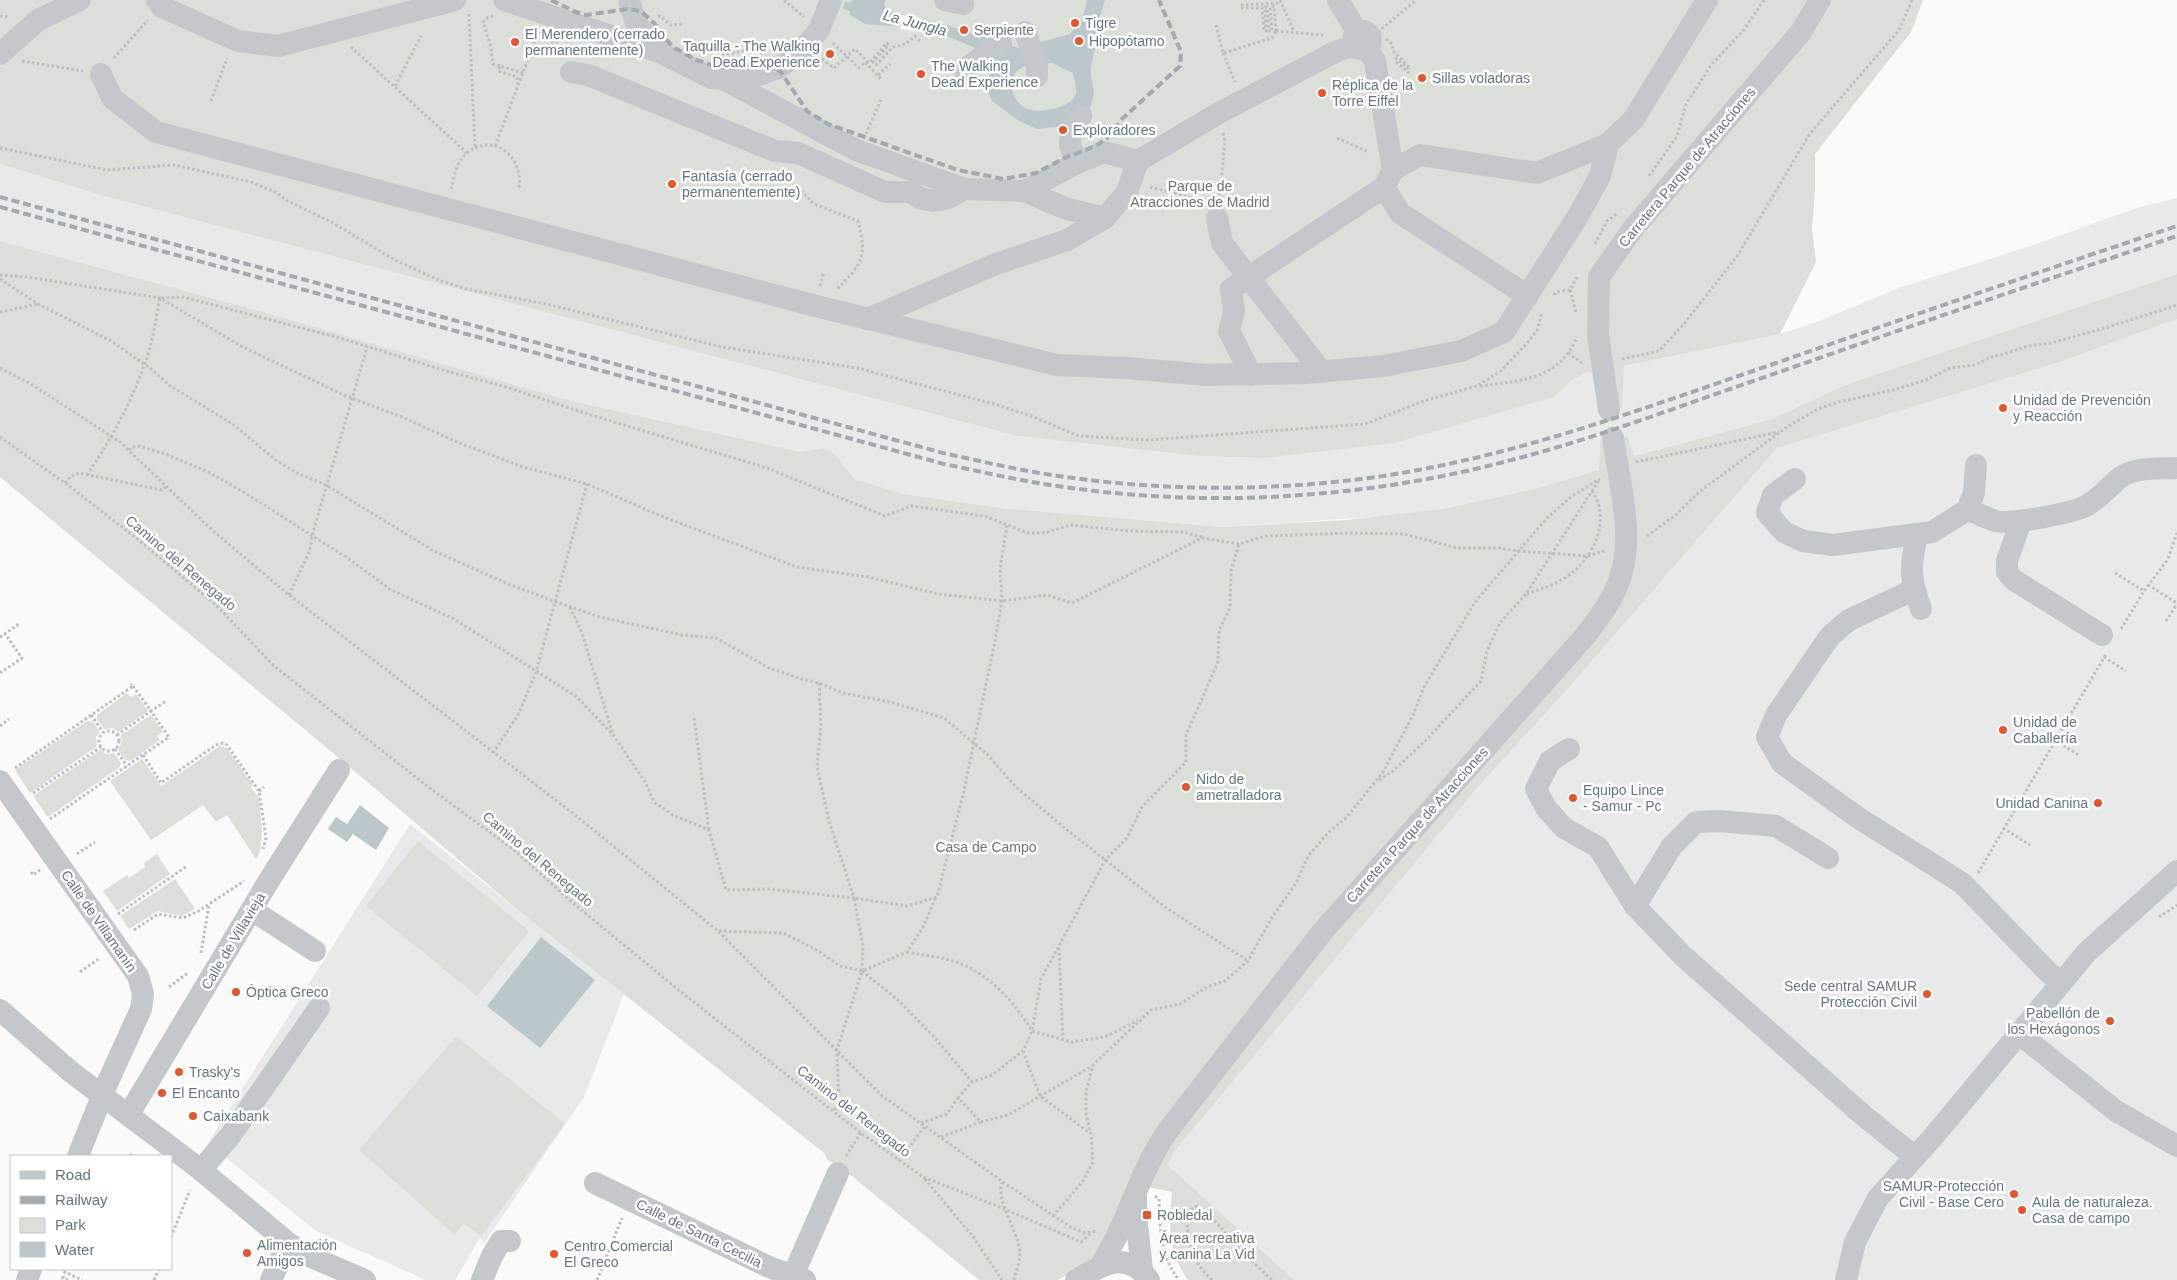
<svg xmlns="http://www.w3.org/2000/svg" width="2177" height="1280" font-family="Helvetica,sans-serif">
  <style>
    .built { fill: #e8e9e9 }
    .green { fill: #dadfd7 }
    .water { fill: #bbc7cb; fill-rule: evenodd }
    .pier { fill: #fafaf8 }
    .lines { fill: none; stroke-linecap: round; stroke-linejoin: round }
    .path { stroke: #bbbfc2; stroke-width: 3; stroke-dasharray: 2.5 2.5; stroke-linecap: butt }
    .minor { stroke: #c3c8cc; stroke-width: 22 }
    .rail { stroke: #a2aab0; stroke-width: 4; stroke-dasharray: 8 4; stroke-linecap: butt }
    .poi-dot { fill: #e4572e; stroke: #fff; stroke-width: 2 }
    .labels { text-anchor: middle; stroke-width: 5; stroke-linejoin: round; paint-order: stroke }
    .poi-label { font-size: 14px; fill: #657683; stroke: #fff; text-anchor: start }
    .street-label { font-size: 14px; fill: #657683; stroke: #fff }
    .park-label { font-size: 14px; fill: #687a64; stroke: #fff }
    .water-label { font-size: 15px; font-style: italic; fill: #60757c; stroke: #fff }
  </style>
  <rect width="100%" height="100%" fill="#fafaf8"/>
  <g class="built">
    <polygon points="0,164 104,196 1017,436 1198,456 1263,458 1554,397 1571,381 1587,372 1592,373 1599,411 1621,408 1624,366 1780,334 1819,321 1899,288 2033,245 2137,208 2177,198 2177,274 1868,377 1838,388 1772,419 1633,456 1600,441 1599,470 1534,489 1443,509 1400,515 1222,527 1001,508 904,494 853,479 833,452 823,448 801,452 568,400 267,313 0,241"/>
    <polygon points="2177,319 2177,1280 1294,1280 1168,1165 1174,1152 1478,787 1564,693 1777,448 2057,363"/>
    <polygon points="410,824 624,994 584,1097 484,1243 480,1238 455,1280 426,1280 316,1231 208,1143"/>
  </g>
  <g class="green">
    <polygon points="0,0 1923,0 1911,32 1815,154 1815,191 1812,228 1816,262 1780,334 1624,366 1622,408 1599,411 1592,373 1587,372 1571,381 1554,397 1394,443 1263,458 1198,456 1017,436 104,196 0,164"/>
    <path d="M0 241 267 313 568 400 801 452 823 448 833 452 854 479 904 494 1001 508 1222 527 1346 520 1443 509 1534 489 1599 470 1600 441 1627 436 1634 456 1772 419 1838 388 1868 377 2177 274V319L2057 363 1777 448 1564 693 1478 787 1174 1152 1168 1165 1294 1280H1188C1167 1250 1169 1227 1172 1192L1129 1183 1105 1248 1084 1264 1058 1280H979L853 1177 828 1160 824 1153 518 910 339 758 0 477Z"/>
    <polygon points="127,693 131,697 136,694 148,711 118,732 113,728 104,729 97,719 97,715"/>
    <polygon points="151,715 163,732 157,736 160,740 131,761 125,760 118,750 122,742 121,735"/>
    <polygon points="87,721 93,722 100,732 96,737 97,746 30,793 15,770"/>
    <polygon points="220,746 227,748 253,785 251,787 259,798 262,832 260,852 256,859 227,815 216,822 203,805 151,840 110,781 142,759 161,786"/>
    <polygon points="100,750 106,754 114,753 121,763 120,767 48,817 33,796"/>
    <polygon points="418,841 529,931 477,996 366,906"/>
    <polygon points="157,854 170,874 117,911 103,891 127,875 129,878 145,867 144,863"/>
    <polygon points="175,879 195,909 182,916 158,911 129,929 120,916"/>
    <polygon points="456,1036 565,1124 481,1236 463,1223 455,1235 359,1150"/>
  </g>
  <g class="water">
    <path d="M853 0H886L884 6 891 12 946 25 1019 48 1070 34 1082 21 1087 0H1105L1097 25 1096 45 1090 70 1094 94 1089 112 1064 126 1037 129 1019 121 992 101 987 89 991 67 988 56 983 51 951 38 929 32 903 27 865 24 850 15V11L843 9 845 2 850 3ZM1052 63 1073 73C1074 79 1077 88 1076 93 1073 107 1043 113 1031 110 1015 107 1004 82 1018 70 1026 63 1043 64 1052 63Z"/>
    <polygon points="360,805 389,828 376,850 353,834 347,842 328,829 336,817 347,824"/>
    <polygon points="541,937 595,980 540,1048 487,1006"/>
  </g>
  <polygon class="pier" points="902,15 919,17 916,32 900,29"/>
  <g class="lines">
    <g class="path">
      <polyline points="784,0 804,17"/>
      <polyline points="1280,0 1294,31"/>
      <polyline points="1241,5 1281,3"/>
      <polyline points="1241,8 1262,8 1264,31 1266,31 1265,7 1267,7 1269,31 1272,31 1270,7 1274,6 1276,31"/>
      <polyline points="469,14 475,148"/>
      <polyline points="0,16 10,17"/>
      <polyline points="493,16 488,17 483,22 490,44 493,64 500,66"/>
      <polyline points="658,17 660,16 670,25 684,24"/>
      <polyline points="1216,25 1223,53 1272,38 1276,31"/>
      <polyline points="1276,31 1323,35"/>
      <polyline points="1378,32 1416,0"/>
      <polyline points="1386,39 1392,44 1393,51 1411,69"/>
      <polyline points="551,42 561,41"/>
      <polyline points="833,43 859,68 865,62 882,80"/>
      <polyline points="351,47 467,153"/>
      <polyline points="694,47 696,42"/>
      <polyline points="707,52 726,54 761,48 764,51"/>
      <polyline points="1223,53 1235,82"/>
      <polyline points="114,58 148,20"/>
      <polyline points="1395,58 1410,70"/>
      <polyline points="822,59 834,68 855,49 869,63 887,43 889,45 873,62 876,65 893,47 906,44 915,36 921,42"/>
      <polyline points="22,61 83,71"/>
      <polyline points="1396,62 1409,73"/>
      <polyline points="878,75 890,64"/>
      <polyline points="518,85 517,77 498,71 500,66 523,73"/>
      <polyline points="395,86 421,36"/>
      <polyline points="211,101 227,58"/>
      <polyline points="866,134 881,100"/>
      <polyline points="1337,138 1369,152"/>
      <polyline points="495,146 539,31"/>
      <polyline points="0,148 107,170 174,165 251,182 277,193 286,200 333,223 395,260 441,281 467,289 546,304 722,347 857,368 994,404 1034,417 1079,436 1147,440 1365,424 1424,401 1477,386 1501,371 1529,341 1537,330 1542,312"/>
      <path d="M783 173 814 204 858 221C868 258 861 265 836 290"/>
      <polyline points="1649,176 1677,136 1686,104 1712,64 1743,31 1764,0"/>
      <polyline points="1150,187 1205,201"/>
      <path d="M451 189C454 179 455 166 463 157 487 130 524 152 519 188"/>
      <polyline points="1219,200 1225,141 1223,132"/>
      <polyline points="1595,244 1607,221 1618,213"/>
      <polyline points="0,275 27,277 160,298 241,346 348,397 402,417 457,442 523,467 587,484 666,518 797,567 868,577 938,594 1002,601 1047,595 1072,603 1202,538 1239,544 1266,536 1350,533 1404,534 1457,548 1499,548 1518,551 1588,556 1604,551"/>
      <polyline points="0,279 38,304 111,341 150,368 169,385 234,425 277,461 297,473 326,485 434,551 506,583 556,602 600,617 682,635 716,638 769,668 802,679 819,683 843,693 890,702 944,718 987,754 1016,787 1061,825 1165,907 1248,961"/>
      <polyline points="820,286 824,272"/>
      <polyline points="1570,290 1576,312"/>
      <polyline points="1554,295 1556,292 1570,290 1578,275"/>
      <polyline points="0,312 38,304"/>
      <polyline points="1568,353 1582,363"/>
      <polyline points="1622,359 1659,351 1683,325 1738,255 1809,135 1899,30 1912,0"/>
      <polyline points="0,368 31,384 120,442 212,530 289,595 570,811 718,931 881,1095 1003,1182 1072,1228 1085,1233 1097,1231"/>
      <path d="M1480 386C1521 380 1558 381 1577 337"/>
      <polyline points="0,437 65,483 135,537 216,605 274,666 431,789 514,850 573,903 681,992 861,1133 923,1177 995,1205 1081,1242 1091,1233"/>
      <polyline points="129,450 132,447 139,446 168,455 210,473 242,491 349,559 391,590 454,619 577,697 614,736 645,782 654,802 673,815 709,830 726,890 769,889 854,898 829,821 817,767 821,726 819,683"/>
      <polyline points="1636,462 1779,432"/>
      <path d="M87 475C114 435 134 398 149 351 154 335 156 316 160 298L183 297 340 338 446 371 503 386 591 415 767 468 885 516 911 506 984 516 1028 533H1045L1070 525 1129 531 1183 532 1202 537"/>
      <polyline points="65,483 71,476 79,473 162,490 166,487"/>
      <polyline points="1647,536 1677,514 1699,492 1787,427 1818,409 1839,402 1893,390 1926,380 1950,368 1974,365 1994,356 2001,355 2028,346 2051,343 2105,328 2177,305"/>
      <polyline points="2115,573 2144,591"/>
      <polyline points="2148,585 2177,603"/>
      <path d="M1527 594C1540 589 1555 585 1566 577 1593 560 1612 520 1592 491"/>
      <polyline points="289,595 310,550 312,536 367,347"/>
      <polyline points="570,607 582,633 613,735"/>
      <polyline points="2166,621 2177,604"/>
      <polyline points="2121,629 2144,591 2168,559 2177,533"/>
      <polyline points="0,637 19,624"/>
      <polyline points="2104,657 2126,671"/>
      <polyline points="0,673 22,658 5,634"/>
      <polyline points="133,686 151,711 165,702"/>
      <polyline points="91,715 103,732"/>
      <polyline points="694,718 709,830"/>
      <polyline points="0,726 9,719"/>
      <circle cx="109" cy="741" r="10"/>
      <polyline points="117,735 151,711 170,739"/>
      <polyline points="2055,740 2080,756"/>
      <polyline points="115,749 127,766"/>
      <polyline points="493,753 518,715 536,672 587,484"/>
      <polyline points="143,755 161,783 216,745 223,743 227,745 259,791 266,838 263,849"/>
      <polyline points="15,768 133,686 131,684"/>
      <polyline points="1379,780 1393,771 1426,740 1481,681 1487,651 1500,623 1526,594 1599,480"/>
      <polyline points="259,791 264,787"/>
      <polyline points="33,793 101,747"/>
      <polyline points="50,819 169,737"/>
      <polyline points="2003,828 2030,845"/>
      <polyline points="77,854 95,842"/>
      <polyline points="31,872 33,875 40,870"/>
      <polyline points="1978,873 2106,654"/>
      <polyline points="118,914 187,866"/>
      <polyline points="2159,917 2177,905"/>
      <polyline points="134,930 158,914 183,918 197,912 244,881"/>
      <polyline points="719,931 783,933 817,950 840,966 862,971 907,952 923,927 936,897"/>
      <polyline points="1059,948 1063,1039"/>
      <path d="M907 952C920 955 935 956 949 960 985 969 1013 1000 1032 1031L1071 1042 1105 1037 1138 1020"/>
      <polyline points="201,953 209,905"/>
      <polyline points="862,971 899,1001 935,1038 972,1082"/>
      <polyline points="80,972 100,958"/>
      <polyline points="169,987 189,972"/>
      <polyline points="1023,1051 1040,1096 1090,1133"/>
      <polyline points="958,1098 972,1082 992,1075 1023,1051 1032,1031 1041,979 1106,859 1127,838 1142,807 1186,762 1186,735 1218,662 1219,630 1230,608 1231,571 1239,544"/>
      <polyline points="834,1110 839,1102 837,1050 862,971 863,947 854,898 907,906 937,897 963,795 994,646 1002,601 1000,569 1007,525"/>
      <polyline points="921,1123 947,1114 958,1098 981,1122 1008,1115 1092,1066"/>
      <polyline points="941,1137 981,1122"/>
      <polyline points="130,1156 132,1152"/>
      <polyline points="846,1156 861,1133"/>
      <polyline points="899,1161 925,1126"/>
      <polyline points="925,1179 974,1238 1002,1280"/>
      <path d="M1003 1182C993 1197 1020 1234 1020 1253 1020 1262 1016 1271 1014 1280"/>
      <path d="M1155 1196 1159 1199C1160 1227 1160 1257 1179 1280"/>
      <polyline points="1053,1216 1083,1181 1093,1162 1091,1134 1086,1114 1086,1092 1093,1065 1151,1010 1180,1004 1207,987 1225,981 1248,961 1271,919 1296,883 1308,856 1329,832 1347,817 1383,772 1413,715 1424,687 1475,602 1547,518 1572,496 1600,479"/>
      <polyline points="171,1237 190,1190"/>
      <polyline points="68,1280 63,1278 65,1272 82,1280"/>
      <polyline points="154,1280 159,1269"/>
      <polyline points="597,1280 622,1218"/>
      <path d="M1212 1280C1188 1256 1189 1245 1186 1213L1197 1206 1217 1223 1240 1250 1272 1280"/>
    </g>
    <g class="minor">
      <polyline points="157,0 162,7 238,41 278,46 455,0"/>
      <polyline points="504,0 659,52 711,78 723,79 752,77 778,68 801,52 819,30 831,0"/>
      <polyline points="629,0 636,23 659,52"/>
      <polyline points="945,0 963,4"/>
      <polyline points="1338,0 1357,32"/>
      <circle cx="1362" cy="40" r="9"/>
      <polyline points="1025,32 1037,65 1037,76"/>
      <polyline points="1367,49 1375,61 1393,170"/>
      <polyline points="0,54 38,20 80,0"/>
      <polyline points="964,70 1001,43 1000,38"/>
      <polyline points="571,72 588,75 775,151 798,153 885,192 910,192 920,198 933,201 949,198 965,189"/>
      <polyline points="101,74 112,98 156,132 816,306 1057,365 1127,368 1206,375 1306,373 1383,366 1461,351 1504,332 1578,216 1600,176 1608,144 1633,120 1707,0"/>
      <polyline points="723,79 856,150 965,189 1024,191 1077,163 1104,152 1138,161 1219,113 1335,52 1354,45"/>
      <polyline points="1077,163 1070,145 1071,130 1081,116"/>
      <polyline points="1384,187 1400,213 1528,296"/>
      <polyline points="1024,191 1067,209 1105,218"/>
      <polyline points="1217,218 1222,243 1321,371"/>
      <polyline points="867,319 996,264 1067,240 1105,218 1127,192 1138,161"/>
      <polyline points="1251,375 1229,331 1234,312 1231,289 1384,187 1393,170 1420,155 1537,173 1608,144"/>
      <polyline points="1609,410 1598,335 1599,277 1632,230 1801,32 1820,0"/>
      <polyline points="1795,479 1773,495 1767,513 1784,532 1803,541 1833,545 1932,532 1967,510 1974,493 1976,465"/>
      <path d="M1967 510C1977 513 1986 518 1996 521 2010 525 2072 513 2086 506 2098 499 2105 491 2115 482 2130 466 2157 469 2177 468"/>
      <polyline points="2021,521 2007,561 2007,572 2014,580 2102,635"/>
      <path d="M1917 535C1910 568 1909 576 1921 609"/>
      <polyline points="1913,590 1849,620 1830,636 1776,715 1767,737 1782,763 1857,817 1962,883 2047,971 2061,983"/>
      <polyline points="1569,749 1550,761 1536,789 1546,808 1564,828 1598,847 1635,906 1683,956 1864,1116 1915,1157"/>
      <polyline points="0,781 138,976 143,994 141,1009 106,1086 78,1156"/>
      <polyline points="1635,906 1672,846 1696,822 1718,821 1776,826 1828,858"/>
      <polyline points="252,910 315,951"/>
      <polyline points="0,1010 71,1072 201,1170 288,1243 309,1256 365,1280"/>
      <polyline points="2018,1033 2116,1111 2177,1146"/>
      <polyline points="129,1114 268,882 339,770"/>
      <polyline points="201,1170 230,1136 319,1008"/>
      <polyline points="595,1183 769,1267 805,1280"/>
      <polyline points="1136,1196 1136,1215 1142,1270"/>
      <path d="M1101 1265C1106 1256 1111 1247 1116 1238 1135 1198 1146 1159 1173 1124L1323 931 1586 635C1596 621 1607 608 1614 593 1638 546 1620 488 1613 438"/>
      <polyline points="27,1280 31,1269"/>
      <polyline points="271,1280 288,1243"/>
      <polyline points="482,1280 492,1256 501,1241 510,1241"/>
      <polyline points="791,1280 838,1173"/>
      <path d="M1076 1280C1102 1265 1127 1249 1149 1280"/>
      <polyline points="1846,1280 1855,1242 1878,1198 1933,1137 2087,952 2177,871"/>
    </g>
    <g class="rail">
      <polyline points="551,0 576,12 586,15 628,9 641,11 654,23 664,38 675,48 694,59 718,67 735,68 758,64 770,66 780,71 807,111 828,124 958,170 1003,179 1036,173 1067,157 1096,146 1107,138 1123,118 1180,66 1181,52 1159,0"/>
      <path d="M0 197 947 454C976 460 1005 467 1034 472 1132 489 1235 492 1334 482 1480 468 1616 418 1753 371 1894 322 2035 273 2177 226"/>
      <path d="M0 207 944 464C974 470 1003 477 1032 482 1118 497 1214 502 1300 495 1373 490 1445 478 1515 459 1600 437 1682 405 1765 377 1902 329 2039 282 2177 236"/>
    </g>
  </g>
  <g class="poi-dot">
    <circle cx="1075" cy="23" r="5"/>
    <circle cx="964" cy="30" r="5"/>
    <circle cx="1079" cy="41" r="5"/>
    <circle cx="515" cy="42" r="5"/>
    <circle cx="830" cy="54" r="5"/>
    <circle cx="921" cy="74" r="5"/>
    <circle cx="1422" cy="78" r="5"/>
    <circle cx="1322" cy="93" r="5"/>
    <circle cx="1063" cy="130" r="5"/>
    <circle cx="672" cy="184" r="5"/>
    <circle cx="2003" cy="408" r="5"/>
    <circle cx="2003" cy="730" r="5"/>
    <circle cx="1186" cy="787" r="5"/>
    <circle cx="1573" cy="798" r="5"/>
    <circle cx="2098" cy="803" r="5"/>
    <circle cx="236" cy="992" r="5"/>
    <circle cx="1927" cy="994" r="5"/>
    <circle cx="2110" cy="1021" r="5"/>
    <circle cx="179" cy="1072" r="5"/>
    <circle cx="162" cy="1093" r="5"/>
    <circle cx="193" cy="1116" r="5"/>
    <circle cx="2014" cy="1194" r="5"/>
    <circle cx="2022" cy="1210" r="5"/>
    <rect x="1142" y="1210" width="10" height="10" rx="2.5"/>
    <circle cx="247" cy="1253" r="5"/>
    <circle cx="554" cy="1254" r="5"/>
  </g>
  <g class="labels">
    <g class="poi-label">
      <text x="1085" y="28">Tigre</text>
      <text x="974" y="35">Serpiente</text>
      <text x="525" y="39">El Merendero (cerrado<tspan x="525" dy="16">permanentemente)</tspan></text>
      <text x="1089" y="46">Hipopótamo</text>
      <text x="820" y="51" text-anchor="end">Taquilla - The Walking<tspan x="820" dy="16">Dead Experience</tspan></text>
      <text x="931" y="71">The Walking<tspan x="931" dy="16">Dead Experience</tspan></text>
      <text x="1432" y="83">Sillas voladoras</text>
      <text x="1332" y="90">Réplica de la<tspan x="1332" dy="16">Torre Eiffel</tspan></text>
      <text x="1073" y="135">Exploradores</text>
      <text x="682" y="181">Fantasía (cerrado<tspan x="682" dy="16">permanentemente)</tspan></text>
      <text x="2013" y="405">Unidad de Prevención<tspan x="2013" dy="16">y Reacción</tspan></text>
      <text x="2013" y="727">Unidad de<tspan x="2013" dy="16">Caballería</tspan></text>
      <text x="1196" y="784">Nido de<tspan x="1196" dy="16">ametralladora</tspan></text>
      <text x="1583" y="795">Equipo Lince<tspan x="1583" dy="16">- Samur - Pc</tspan></text>
      <text x="2088" y="808" text-anchor="end">Unidad Canina</text>
      <text x="1917" y="991" text-anchor="end">Sede central SAMUR<tspan x="1917" dy="16">Protección Civil</tspan></text>
      <text x="246" y="997">Óptica Greco</text>
      <text x="2100" y="1018" text-anchor="end">Pabellón de<tspan x="2100" dy="16">los Hexágonos</tspan></text>
      <text x="189" y="1077">Trasky's</text>
      <text x="172" y="1098">El Encanto</text>
      <text x="203" y="1121">Caixabank</text>
      <text x="2004" y="1191" text-anchor="end">SAMUR-Protección<tspan x="2004" dy="16">Civil - Base Cero</tspan></text>
      <text x="2032" y="1207">Aula de naturaleza.<tspan x="2032" dy="16">Casa de campo</tspan></text>
      <text x="1157" y="1220">Robledal</text>
      <text x="257" y="1250">Alimentación<tspan x="257" dy="16">Amigos</tspan></text>
      <text x="564" y="1251">Centro Comercial<tspan x="564" dy="16">El Greco</tspan></text>
    </g>
    <g class="street-label">
      <text transform="translate(1687 167) rotate(-50)" y="5">Carretera Parque de Atracciones</text>
      <text transform="translate(181 563) rotate(40)" y="5">Camino del Renegado</text>
      <text transform="translate(1417 825) rotate(-48)" y="5">Carretera Parque de Atracciones</text>
      <text transform="translate(538 859) rotate(40)" y="5">Camino del Renegado</text>
      <text transform="translate(99 921) rotate(55)" y="5">Calle de Villamanín</text>
      <text transform="translate(233 941) rotate(-59)" y="5">Calle de Villavieja</text>
      <text transform="translate(854 1111) rotate(38)" y="5">Camino del Renegado</text>
      <text transform="translate(699 1233) rotate(26)" y="5">Calle de Santa Cecilia</text>
    </g>
    <g class="park-label">
      <text x="1200" y="191">Parque de<tspan x="1200" dy="16">Atracciones de Madrid</tspan></text>
      <text x="986" y="852">Casa de Campo</text>
      <text x="1207" y="1243">Área recreativa<tspan x="1207" dy="16">y canina La Vid</tspan></text>
    </g>
    <g class="water-label">
      <text transform="translate(915 23) rotate(15)" y="5">La Jungla</text>
    </g>
  </g>
  <rect x="10" y="1155" width="162" height="115" fill="#ffffff" stroke="#c1c8cd"/>
  <rect x="20" y="1171" width="25" height="8" fill="#c3c8cc" stroke="#c1c8cd"/>
  <text x="55" y="1180" font-size="15" fill="#657683">Road</text>
  <rect x="20" y="1196" width="25" height="8" fill="#a2aab0" stroke="#c1c8cd"/>
  <text x="55" y="1205" font-size="15" fill="#657683">Railway</text>
  <rect x="20" y="1218" width="25" height="15" fill="#dadfd7" stroke="#c1c8cd"/>
  <text x="55" y="1230" font-size="15" fill="#657683">Park</text>
  <rect x="20" y="1242" width="25" height="15" fill="#bbc7cb" stroke="#c1c8cd"/>
  <text x="55" y="1255" font-size="15" fill="#657683">Water</text>
</svg>
